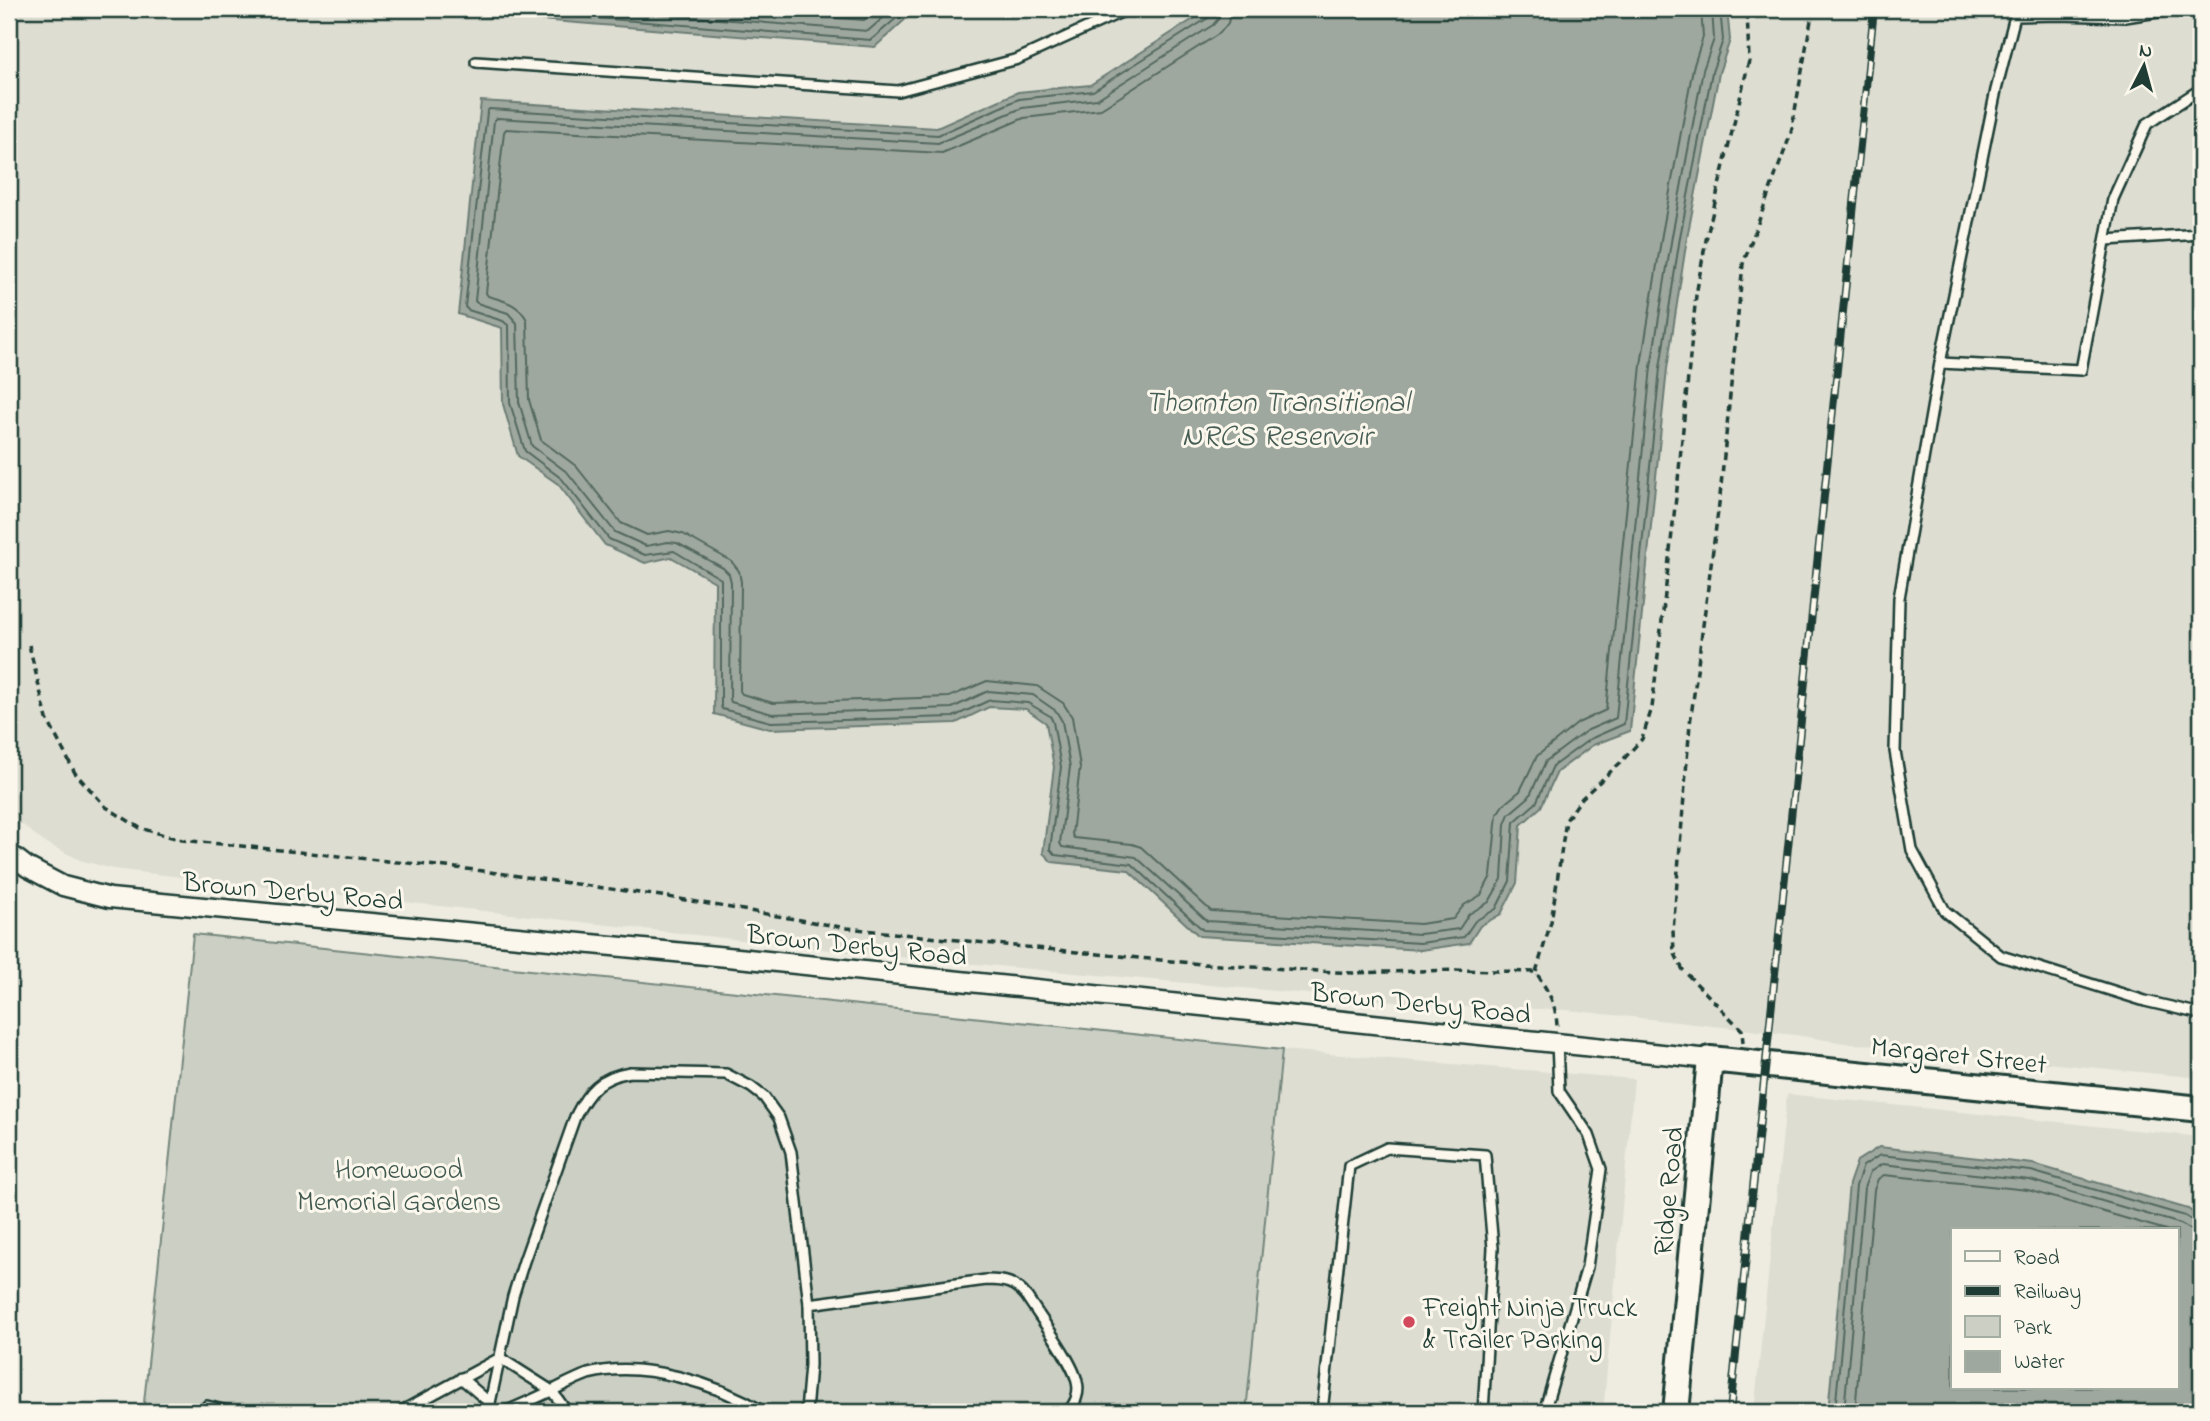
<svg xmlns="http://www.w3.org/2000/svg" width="2210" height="1421" font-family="'Indie Flower',sans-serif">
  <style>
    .built { fill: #ddddd2; fill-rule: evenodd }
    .green { fill: #cbcfc4; stroke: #75867c; stroke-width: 2 }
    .water { fill: #9fa89f; stroke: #6c7d74; stroke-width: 2; fill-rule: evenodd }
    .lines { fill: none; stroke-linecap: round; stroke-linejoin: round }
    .shore { stroke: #52685f; stroke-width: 2 }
    .lane-casing { stroke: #1f3d34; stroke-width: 14 }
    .street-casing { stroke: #1f3d34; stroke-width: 23 }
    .secondary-casing { stroke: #1f3d34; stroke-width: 30 }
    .path { stroke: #1f3d34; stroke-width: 3.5; stroke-dasharray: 7 5; stroke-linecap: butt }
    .lane { stroke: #fbf7ec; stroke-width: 9 }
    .street { stroke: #fbf7ec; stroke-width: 18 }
    .secondary { stroke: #fbf7ec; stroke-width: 24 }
    .rail-casing { stroke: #1f3d34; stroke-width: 8 }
    .rail { stroke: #fbf7ec; stroke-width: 5; stroke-dasharray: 16; stroke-linecap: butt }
    .poi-dot { fill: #d1495b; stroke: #fbf7ec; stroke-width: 2.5 }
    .labels { text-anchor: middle; stroke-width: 6; stroke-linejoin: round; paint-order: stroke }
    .street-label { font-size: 28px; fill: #1f3d34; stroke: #fbf7ec }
    .park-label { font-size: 28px; fill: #415a51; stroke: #fbf7ec }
    .poi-label { font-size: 28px; fill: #1f3d34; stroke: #fbf7ec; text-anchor: start }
    .water-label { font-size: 30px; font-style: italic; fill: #455d54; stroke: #fbf7ec }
  </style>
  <rect width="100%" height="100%" fill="#eeece1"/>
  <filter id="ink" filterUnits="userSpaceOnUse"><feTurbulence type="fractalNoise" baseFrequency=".0143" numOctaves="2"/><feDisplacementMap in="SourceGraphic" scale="14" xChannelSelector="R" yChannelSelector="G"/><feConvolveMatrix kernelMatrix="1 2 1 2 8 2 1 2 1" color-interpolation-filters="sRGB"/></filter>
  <g filter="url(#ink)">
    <g class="built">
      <polygon points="9,9 2201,9 2201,1078 1933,1052 1890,1045 1851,1044 1795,1035 1568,1010 1444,1006 875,955 164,875 113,869 80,860 44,842 9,814"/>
      <polygon points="1282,1050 1634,1079 1603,1412 1246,1412"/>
      <path d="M1787 1094 2201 1137V1412H1754ZM1953 1230H2177V1388H1953Z"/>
    </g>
    <polygon class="green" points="193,934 1282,1050 1246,1412 143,1412"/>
    <g class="water">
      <polygon points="452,9 944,9 910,15 875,47 452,13"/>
      <polygon points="1209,9 1727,9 1730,40 1719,73 1687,238 1667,369 1630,731 1593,745 1557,772 1541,807 1521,825 1517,883 1501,914 1480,926 1469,943 1421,950 1199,936 1128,870 1052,862 1043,853 1054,767 1046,723 1026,709 989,707 956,723 770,729 714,714 715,582 671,557 645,563 605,545 558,484 518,456 503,404 502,328 458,314 481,101 937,128 1018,92 1090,85"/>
      <path d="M1879 1147 2033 1164 2188 1209 2201 1218V1412H1828L1849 1184 1857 1161ZM1953 1230H2177V1388H1953Z"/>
    </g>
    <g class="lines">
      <g class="shore">
        <polyline points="483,9 871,40 907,9"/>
        <polyline points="593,9 868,31 893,9"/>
        <polyline points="725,9 864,20 878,9"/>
        <polyline points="1212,9 1208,18 1093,91 1019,99 938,135 489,109 487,112 465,307 468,310 503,321 509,326 510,403 525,451 562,479 609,539 645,555 674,551 721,579 721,706 722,709 771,722 953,717 990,700 1028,703 1050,716 1053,722 1061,767 1050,849 1055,855 1132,864 1203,930 1420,943 1464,937 1475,921 1496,909 1510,881 1514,822 1536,803 1553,766 1590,739 1624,724 1660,368 1680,237 1712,72 1723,40 1720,9"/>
        <polyline points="1221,9 1219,18 1213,25 1097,99 1022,108 938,143 497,118 494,121 475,301 477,303 508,313 517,323 519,402 532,446 568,473 615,532 646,546 668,542 677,543 723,568 729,574 731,582 730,699 731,702 772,714 952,708 988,691 1033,695 1056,711 1062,721 1070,767 1060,843 1062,847 1136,857 1207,921 1420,934 1459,929 1469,914 1489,902 1502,879 1505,824 1509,814 1529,797 1546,761 1586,731 1616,718 1651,367 1672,236 1703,70 1714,39 1712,9"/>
        <path d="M1231 9 1228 23 1220 33 1101 109 1024 118 942 153 506 129 504 132 486 293 488 296C505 301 519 304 527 320L529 400 541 440 576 466 621 523 647 535 669 531 683 534 731 561 739 571 741 582 740 691 742 694 773 703 949 697 987 681 1037 686 1063 703 1072 717 1080 767 1072 834 1074 838 1132 844 1141 847 1211 911 1420 924 1453 919 1464 905 1481 895 1491 876 1497 814 1503 805 1520 791 1537 756 1578 723 1606 710 1641 365 1662 234 1693 68 1703 37 1701 9"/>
        <polyline points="1835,1412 1856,1186 1863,1166 1880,1155 2031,1171 2185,1216 2196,1223 2201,1224"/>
        <polyline points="1844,1412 1864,1188 1870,1172 1882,1164 2030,1180 2181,1224 2193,1231 2201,1232"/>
        <polyline points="1855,1412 1874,1190 1878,1179 1884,1175 2028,1190 2166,1230"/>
      </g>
      <g class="lane-casing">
        <g id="lane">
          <polyline points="2177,9 2125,17 2060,15 2015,16 1996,90 1940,363 1899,598 1895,751 1912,850 1945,911 2001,956 2145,1001 2201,1014"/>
          <polyline points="476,62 898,91 1018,59 1128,9"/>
          <polyline points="2106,240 2201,234"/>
          <polyline points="1940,363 2081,370 2113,199 2147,124 2201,89"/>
          <path d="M809 1304 986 1280C1005 1280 1015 1282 1027 1297 1039 1316 1074 1363 1077 1382 1080 1393 1075 1405 1067 1412"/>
          <polyline points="461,1378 490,1403"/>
          <polyline points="207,1406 231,1412"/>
          <polyline points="400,1412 500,1358 552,1391 567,1412"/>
          <path d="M488 1412 513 1296 524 1261 575 1117C588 1091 600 1077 630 1072L726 1074 751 1087 764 1097 779 1118 791 1152 809 1304 810 1365 806 1412"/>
          <path d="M504 1412C519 1406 534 1399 549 1392 562 1386 574 1379 588 1374 642 1359 717 1384 764 1412"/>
          <polyline points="1322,1412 1349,1166 1387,1148 1485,1155 1493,1248 1483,1412"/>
          <polyline points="1544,1412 1587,1267 1601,1169 1589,1135 1559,1091 1557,1042"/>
        </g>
      </g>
      <g class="street-casing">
        <polyline id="street" points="9,853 27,867 63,886 110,898 748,959 1710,1059"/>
      </g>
      <g class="secondary-casing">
        <polyline id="secondary" points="1676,1412 1710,1059 2201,1109"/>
      </g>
      <g class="path">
        <path d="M29 645 47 719 75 773 106 807 140 828 182 840 476 870 668 897 847 928 994 944 1202 964 1353 973 1456 970 1536 972C1548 992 1556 1003 1557 1026"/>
        <polyline points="1536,972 1551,922 1566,820 1582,798 1620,763 1642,739 1652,708 1678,480 1696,295 1706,240 1749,61 1747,9"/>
        <polyline points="1743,1043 1742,1030 1683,970 1674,952 1673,931 1690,724 1720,496 1743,264 1791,133 1813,9"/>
      </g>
      <use href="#lane" class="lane"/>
      <use href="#street" class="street"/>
      <use href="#secondary" class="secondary"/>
      <g class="rail-casing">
        <polyline id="rail" points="1730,1412 1874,9"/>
      </g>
      <use href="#rail" class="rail"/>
    </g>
  </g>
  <circle class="poi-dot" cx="1409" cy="1322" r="7"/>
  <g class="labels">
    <g class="street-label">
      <text transform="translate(293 890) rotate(5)" y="10">Brown Derby Road</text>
      <text transform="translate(857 944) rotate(6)" y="10">Brown Derby Road</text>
      <text transform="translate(1421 1002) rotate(6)" y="10">Brown Derby Road</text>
      <text transform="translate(1959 1054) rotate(6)" y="10">Margaret Street</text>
      <text transform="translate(1667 1191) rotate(-85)" y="10">Ridge Road</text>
    </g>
    <g class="park-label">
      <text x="399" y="1178">Homewood<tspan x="399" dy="32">Memorial Gardens</tspan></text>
    </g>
    <g class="poi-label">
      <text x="1423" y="1316">Freight Ninja Truck<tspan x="1423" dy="32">&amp; Trailer Parking</tspan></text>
    </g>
    <g class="water-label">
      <text x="1277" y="411">Thornton Transitional<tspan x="1277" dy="34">NRCS Reservoir</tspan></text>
    </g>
  </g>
  <rect width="2210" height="1421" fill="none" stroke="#fbf7ec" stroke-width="35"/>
  <rect x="18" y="18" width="2175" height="1386" fill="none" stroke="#1f3d34" stroke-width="2.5" filter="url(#ink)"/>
  <rect x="1951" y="1228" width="228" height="161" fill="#fbf7ec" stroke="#a3ada2" stroke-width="2"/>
  <rect x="1965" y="1251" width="35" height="10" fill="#fbf7ec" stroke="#a3ada2" stroke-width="2"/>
  <text x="2014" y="1264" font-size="21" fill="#1f3d34">Road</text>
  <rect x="1965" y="1286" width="35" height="10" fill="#1f3d34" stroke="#a3ada2" stroke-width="2"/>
  <text x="2014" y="1298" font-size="21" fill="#1f3d34">Railway</text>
  <rect x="1965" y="1316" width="35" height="21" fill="#cbcfc4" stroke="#a3ada2" stroke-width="2"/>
  <text x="2014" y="1334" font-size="21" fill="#1f3d34">Park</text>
  <rect x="1965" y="1351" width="35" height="21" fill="#9fa89f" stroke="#a3ada2" stroke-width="2"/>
  <text x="2014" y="1368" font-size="21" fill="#1f3d34">Water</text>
  <g transform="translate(2144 66) rotate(6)" stroke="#fbf7ec" stroke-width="5" paint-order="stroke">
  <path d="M0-5L12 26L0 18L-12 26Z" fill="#1f3d34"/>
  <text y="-10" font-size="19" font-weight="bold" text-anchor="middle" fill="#1f3d34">N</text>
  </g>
</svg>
